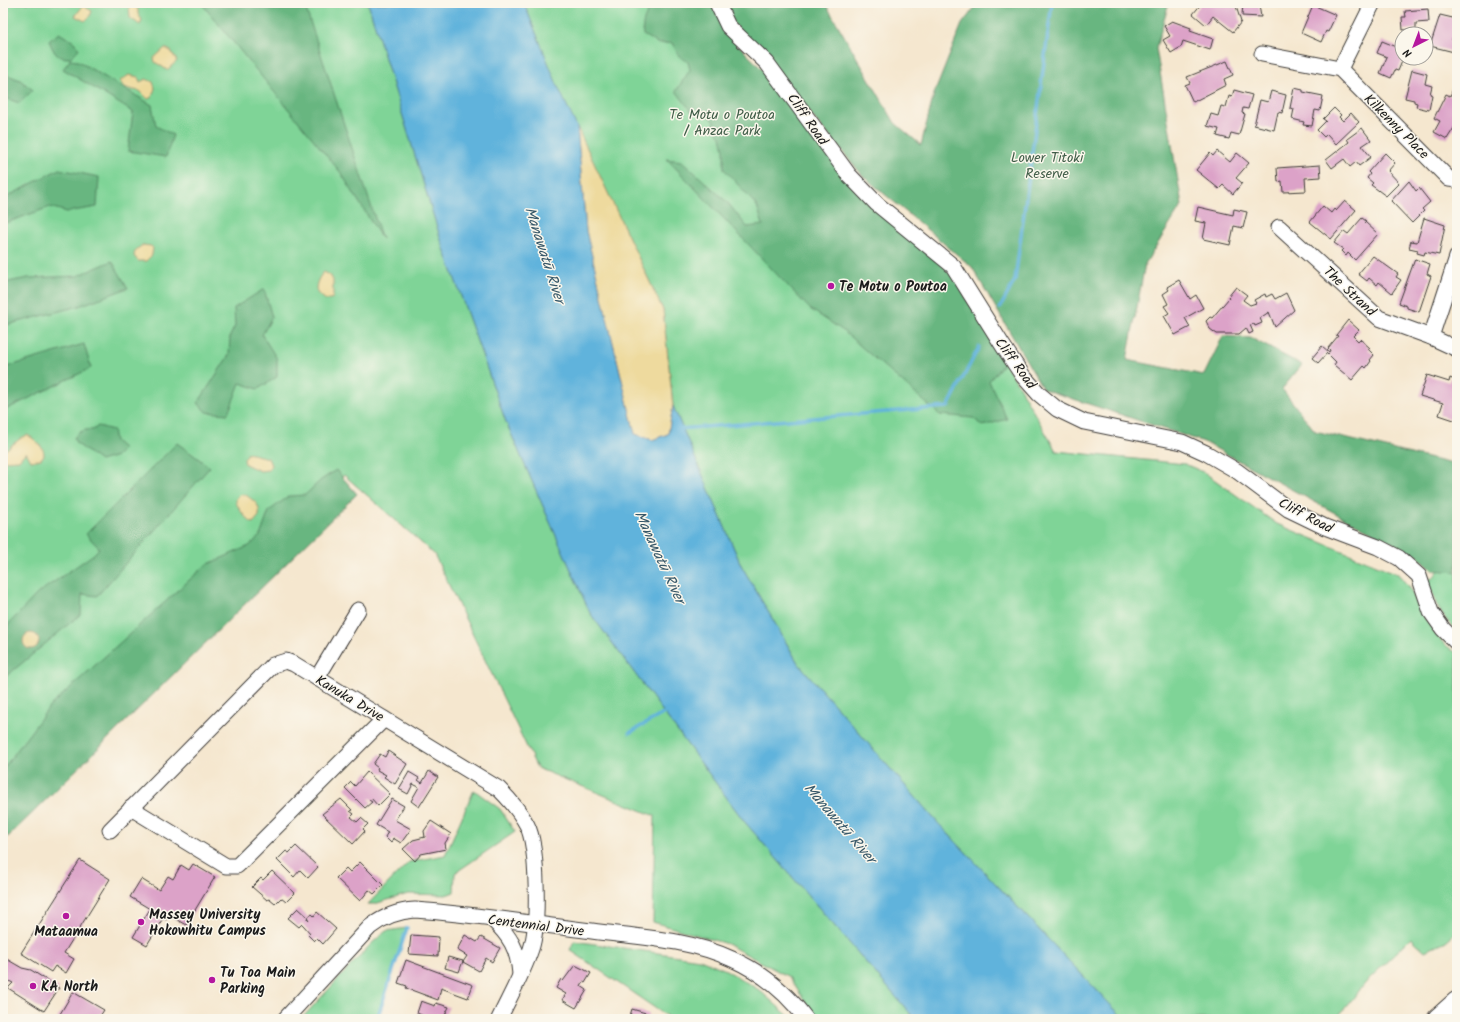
<svg xmlns="http://www.w3.org/2000/svg" width="1460" height="1022" font-family="Kalam,sans-serif">
  <style>
    .green { fill: #7fd497; stroke: #4e785a }
    .forest { fill: #67b680; stroke: #42694e }
    .sand { fill: #eeda9e; stroke: #857b5d }
    .water { fill: #60b3dc; stroke: #3e687c }
    .lines { fill: none; stroke-linecap: round; stroke-linejoin: round }
    .stream { stroke: #60b3dc; stroke-width: 3.5 }
    .building { fill: #dca2c8 }
    .street-casing { stroke: #3d3a37; stroke-width: 17 }
    .secondary-casing { stroke: #3d3a37; stroke-width: 23 }
    .street { stroke: #fff; stroke-width: 15 }
    .secondary { stroke: #fff; stroke-width: 21 }
    .poi-dot { fill: #b5179e; stroke: #fbf7ec; stroke-width: 1.5 }
    .labels { text-anchor: middle; stroke-width: 3; stroke-linejoin: round; paint-order: stroke }
    .park-label { font-size: 14px; fill: #3f5c47; stroke: #fbf7ec }
    .street-label { font-size: 14px; fill: #1c1c1c; stroke: #fbf7ec }
    .poi-label { font-size: 14px; font-weight: bold; fill: #1c1c1c; stroke: #fbf7ec; text-anchor: start }
    .water-label { font-size: 15px; font-style: italic; fill: #375869; stroke: #fbf7ec }
  </style>
  <rect width="100%" height="100%" fill="#fbf7ec"/>
  <filter id="ink" filterUnits="userSpaceOnUse"><feTurbulence type="fractalNoise" baseFrequency=".025" numOctaves="2"/><feDisplacementMap in="SourceGraphic" scale="8" xChannelSelector="R" yChannelSelector="G"/><feConvolveMatrix kernelMatrix="1 2 1 2 8 2 1 2 1" color-interpolation-filters="sRGB"/></filter>
  <filter id="wash" filterUnits="userSpaceOnUse"><feTurbulence type="fractalNoise" baseFrequency=".012" numOctaves="4" result="noise"/><feDisplacementMap in="SourceGraphic" scale="16" xChannelSelector="R" yChannelSelector="G"/><feGaussianBlur stdDeviation="0.9" result="paint"/><feColorMatrix in="noise" values="0 0 0 0 0 0 0 0 0 0 0 0 0 0 0 0 0 1.4 0 .05"/><feComposite in="paint" operator="in"/></filter>
  <g filter="url(#wash)">
    <rect width="100%" height="100%" fill="#f5e7cf"/>
    <g class="green">
      <polygon points="3,3 368,3 441,240 506,422 590,613 744,821 915,1019 817,1019 789,977 727,944 653,922 655,816 537,768 434,554 344,475 18,794 3,812"/>
      <path d="M524 3H711L723 26 1005 362 1056 451 1185 464 1205 473 1277 524 1398 574C1421 598 1426 636 1457 653V931L1446 941 1425 951 1411 938 1368 980 1336 1019H1124L937 822 798 663 741 565 673 406 663 310 558 88Z"/>
      <path d="M1439 570 1457 572V631C1439 615 1435 602 1427 580L1433 578Z"/>
      <polygon points="474,790 500,809 515,832 455,873 454,892 446,895 408,894 374,904 368,904 409,862 445,855"/>
      <polygon points="407,928 377,1019 301,1019 371,944 386,931"/>
      <polygon points="574,941 700,959 726,970 759,990 792,1019 671,1019 570,950"/>
    </g>
    <g class="forest">
      <polygon points="201,3 304,3 382,239 341,173"/>
      <path d="M658 3H711L740 47 772 79 791 108 939 260 957 282 1005 362 989 381 1007 419 983 426 973 418 940 415 842 330 810 309 667 159 682 161 728 203 747 227 763 225 757 206 724 169V150L721 136 714 129V122L706 112H692L676 91 690 70 688 62 679 56 672 43 659 44 643 35C642 19 645 13 658 3Z"/>
      <polygon points="723,3 825,3 895,123 921,145 934,94 962,24 978,3 1169,3 1156,48 1182,205 1145,264 1127,360 1204,375 1223,336 1251,338 1302,365 1282,389 1315,431 1457,465 1457,572 1432,570 1416,555 1346,519 1204,442 1043,389 972,267 864,177 733,23"/>
      <path d="M59 33 74 42 79 49 70 58C56 58 55 54 49 41Z"/>
      <polygon points="70,60 78,61 152,105 156,126 173,135 166,157 128,151 133,112 63,69"/>
      <polygon points="3,73 20,80 33,90 19,103 3,97"/>
      <polygon points="59,169 99,177 97,207 67,212 50,207 3,224 3,199"/>
      <polygon points="112,261 128,288 79,306 3,326 3,283 28,278 77,276"/>
      <polygon points="264,289 272,317 262,335 277,359 277,377 258,389 240,383 228,414 206,412 198,403 229,355 230,336 235,326 234,308"/>
      <polygon points="84,344 91,368 3,411 3,368"/>
      <path d="M98 426 113 430 115 441 124 449 117 456 100 461 76 443 74 438C79 431 85 429 93 430Z"/>
      <polygon points="177,443 210,467 97,596 82,594 81,614 3,679 3,630 38,593 94,554 99,548 86,534"/>
      <polygon points="336,470 357,494 8,837 3,833 3,769 50,706 206,565 249,546 260,536 269,511 289,496 305,495 321,480"/>
    </g>
    <g class="sand">
      <polygon points="132,4 138,9 138,14 142,20 140,25 130,18 129,7"/>
      <polygon points="83,6 92,11 90,16 85,21 75,16"/>
      <polygon points="165,48 171,51 177,61 167,70 155,62 154,58"/>
      <path d="M129 75 138 77 140 82 146 79 153 82 155 88 152 97 148 99 140 91C133 90 123 89 120 81Z"/>
      <polygon points="577,127 663,310 673,406 668,434 652,440 635,434 586,231"/>
      <path d="M143 245 151 246 153 248 152 255 146 261H138L134 256C135 249 137 249 143 245Z"/>
      <path d="M324 272 330 275 333 280V298L326 300C324 298 320 296 318 294 313 288 319 276 324 272Z"/>
      <path d="M27 435C34 438 45 448 44 455L41 459 31 461 26 452 19 460 3 461V452L21 438Z"/>
      <polygon points="248,453 268,458 271,465 268,470 260,471 245,464 244,459"/>
      <path d="M245 494C253 501 261 503 259 516L253 523C248 522 235 505 236 500 236 498 238 496 239 495Z"/>
      <circle cx="31" cy="641" r="8"/>
    </g>
    <polygon class="water" points="368,3 524,3 558,87 577,127 586,231 635,434 652,440 668,434 673,406 741,565 798,663 937,822 1124,1019 915,1019 744,821 590,613 506,422 441,240"/>
    <g class="lines">
      <g class="stream">
        <polyline points="1000,308 1015,280 1052,3"/>
        <polyline points="679,429 948,407 979,347"/>
        <polyline points="629,733 668,711"/>
        <polyline points="377,1019 407,928"/>
      </g>
    </g>
    <g id="blocks">
      <g class="building">
        <polygon points="1202,3 1235,3 1241,22 1233,32 1213,16 1206,25 1193,14"/>
        <polygon points="1243,3 1263,3 1263,5 1259,5 1261,17 1242,16"/>
        <polygon points="1313,5 1336,15 1328,32 1326,31 1321,42 1301,33"/>
        <polygon points="1428,9 1429,22 1416,23 1416,29 1403,30 1402,17 1406,17 1405,11"/>
        <polygon points="1440,15 1457,19 1452,40 1457,42 1454,52 1430,46"/>
        <polygon points="1172,21 1191,28 1190,31 1213,39 1210,50 1183,41 1181,47 1171,53 1163,40 1170,36 1164,26"/>
        <polygon points="1382,41 1402,49 1400,58 1403,59 1398,71 1395,70 1391,78 1380,73 1387,57 1377,53"/>
        <polygon points="1227,61 1233,75 1224,79 1226,85 1193,102 1185,85 1190,83 1187,77"/>
        <polygon points="1412,70 1427,74 1425,84 1432,86 1430,94 1432,95 1429,110 1416,107 1417,103 1414,102 1414,100 1405,98"/>
        <polygon points="1294,88 1303,90 1303,92 1323,96 1320,111 1315,110 1312,126 1303,125 1304,122 1292,119 1294,109 1290,108"/>
        <polygon points="1457,88 1457,123 1447,139 1434,132 1440,121 1434,118 1446,94 1450,96 1453,89"/>
        <polygon points="1234,90 1252,95 1248,109 1243,108 1242,113 1245,114 1239,135 1231,133 1229,139 1217,136 1219,129 1207,126 1211,114 1218,116 1221,106 1226,107 1229,96 1232,97"/>
        <polygon points="1271,91 1286,95 1282,113 1278,112 1274,130 1254,125 1260,100 1268,102"/>
        <polygon points="1334,108 1341,115 1339,117 1343,121 1351,113 1359,122 1336,144 1327,134 1324,137 1317,130 1326,121 1323,119"/>
        <polygon points="1362,128 1371,140 1362,146 1371,157 1359,166 1356,162 1350,167 1344,159 1332,168 1326,160 1349,142 1347,139"/>
        <polygon points="1217,151 1230,162 1237,153 1249,163 1236,178 1242,183 1233,194 1223,185 1219,189 1196,170 1210,153 1213,156"/>
        <polygon points="1385,153 1395,163 1388,171 1399,183 1386,196 1371,185 1373,183 1367,178 1370,174 1368,172"/>
        <polygon points="1320,165 1321,177 1305,178 1306,191 1283,192 1282,181 1278,182 1277,168"/>
        <polygon points="1409,181 1416,191 1419,188 1430,202 1422,209 1424,211 1412,223 1391,201"/>
        <polygon points="1345,201 1356,210 1331,239 1310,222 1323,206 1331,213 1334,209 1336,211"/>
        <polygon points="1198,207 1233,215 1234,209 1247,212 1243,228 1234,226 1230,245 1203,239 1206,223 1195,221"/>
        <polygon points="1362,218 1366,221 1365,222 1378,234 1355,260 1348,253 1346,256 1341,251 1343,249 1334,243 1344,231 1348,234"/>
        <polygon points="1424,218 1445,225 1439,255 1425,252 1424,255 1417,253 1418,250 1409,248 1411,241 1417,242"/>
        <polygon points="1373,256 1398,274 1396,277 1401,280 1392,293 1379,282 1377,285 1369,278 1367,281 1358,274"/>
        <polygon points="1415,259 1430,264 1427,274 1431,276 1419,312 1407,308 1407,306 1399,303"/>
        <polygon points="1179,280 1190,299 1196,295 1203,308 1185,318 1190,327 1175,335 1164,316 1169,313 1164,306 1168,304 1163,294 1169,290 1167,287"/>
        <polygon points="1236,287 1247,295 1243,300 1250,305 1256,303 1254,300 1265,294 1266,297 1272,294 1275,299 1286,293 1294,310 1275,327 1269,312 1260,318 1262,323 1255,326 1254,324 1250,325 1253,332 1249,334 1246,328 1239,334 1217,334 1210,329 1206,321 1210,317 1212,318 1223,305 1229,298 1228,297"/>
        <polygon points="1348,320 1359,330 1353,336 1358,341 1360,339 1370,348 1368,349 1374,355 1370,360 1371,361 1366,368 1364,366 1352,380 1334,365 1336,362 1327,353 1318,363 1312,358 1322,346 1329,352 1330,350 1328,348 1338,336 1336,335"/>
        <polygon points="1427,375 1449,382 1450,378 1457,381 1457,421 1439,415 1443,403 1420,396"/>
        <polygon points="388,751 407,764 395,784 384,777 386,775 377,770 378,768 373,764 380,754 385,757"/>
        <polygon points="429,771 438,777 419,807 411,801 419,787 413,784 408,794 399,789 409,772 419,778 418,780 422,783"/>
        <polygon points="367,772 390,794 378,806 371,798 369,800 372,802 365,808 345,788 351,782 355,786"/>
        <polygon points="341,799 352,810 350,811 354,814 351,817 357,822 361,818 368,824 363,829 365,831 353,844 322,814"/>
        <polygon points="392,799 404,806 395,820 411,829 401,843 393,838 391,843 385,837 388,832 376,825"/>
        <polygon points="431,821 451,834 445,843 446,849 421,854 415,861 403,849 413,840 425,837 424,831"/>
        <polygon points="296,846 318,867 308,878 300,870 294,877 277,860 286,851 289,853"/>
        <polygon points="80,860 110,879 64,953 74,959 66,973 55,966 51,972 21,953"/>
        <polygon points="360,862 383,885 374,894 369,890 360,901 336,878 346,868 350,872"/>
        <polygon points="193,864 215,877 186,925 168,915 166,920 163,918 147,945 133,937 150,909 130,897 141,879 159,890 168,876 173,879 181,865 189,870"/>
        <polygon points="272,871 295,893 286,902 281,898 275,904 269,899 267,900 252,887 261,878 263,880"/>
        <polygon points="298,908 308,917 307,919 309,921 307,918 312,914 314,916 317,912 336,929 323,944 317,938 314,941 308,935 310,933 304,926 302,924 299,927 288,918"/>
        <polygon points="411,935 439,937 438,956 409,954"/>
        <polygon points="465,935 477,942 481,937 500,948 492,962 486,958 479,971 463,962 467,956 457,950"/>
        <polygon points="3,957 22,968 31,970 59,988 44,1011 8,988 13,983 3,978"/>
        <polygon points="448,957 463,961 459,972 445,968"/>
        <polygon points="406,960 473,985 468,998 441,988 438,1000 406,988 407,986 398,983"/>
        <polygon points="575,965 591,973 585,983 583,982 581,986 587,990 576,1008 562,1000 566,994 556,988 561,979 563,981"/>
        <polygon points="73,992 104,1010 98,1019 57,1019"/>
        <polygon points="421,1001 435,1006 436,1003 449,1007 443,1019 426,1019 426,1017 417,1013"/>
        <polygon points="632,1009 649,1014 648,1019 629,1019"/>
      </g>
    </g>
  </g>
  <g filter="url(#ink)">
    <use href="#blocks" fill-opacity="0" stroke="#3d3a37" stroke-width="1"/>
    <g class="lines">
      <g class="street-casing">
        <g id="street">
          <polyline points="717,3 728,26 767,63 849,175 877,204 953,266 1003,346 1023,376 1039,394 1057,409 1084,422 1182,442 1206,453 1237,471 1288,509 1325,527 1378,547 1399,558 1419,576 1431,612 1443,629 1457,643"/>
          <polyline points="1262,54 1340,69 1449,179 1457,180"/>
          <polyline points="1340,69 1373,3"/>
          <polyline points="1279,227 1379,318 1431,337 1457,349"/>
          <polyline points="1431,337 1457,257"/>
          <polyline points="317,678 358,610"/>
          <polyline points="131,808 226,866 237,866 384,719"/>
          <path d="M110 830 273 665 286 661 294 664 499 789C510 800 520 811 527 825 538 846 539 926 531 949 523 973 510 996 499 1019"/>
          <path d="M492 919C510 936 518 949 520 974"/>
          <path d="M285 1019 370 927C383 917 397 911 415 910 474 914 533 924 592 931 638 937 689 939 732 959 761 972 787 993 806 1019"/>
        </g>
      </g>
      <g class="secondary-casing">
        <polyline id="secondary" points="1438,1019 1457,1002"/>
      </g>
      <use href="#street" class="street"/>
      <use href="#secondary" class="secondary"/>
    </g>
  </g>
  <g class="poi-dot">
    <circle cx="831" cy="286" r="4"/>
    <circle cx="66" cy="916" r="4"/>
    <circle cx="141" cy="922" r="4"/>
    <circle cx="212" cy="980" r="4"/>
    <circle cx="33" cy="986" r="4"/>
  </g>
  <g class="labels">
    <g class="park-label">
      <text x="722" y="119">Te Motu o Poutoa<tspan x="722" dy="16">/ Anzac Park</tspan></text>
      <text x="1047" y="162">Lower Titoki<tspan x="1047" dy="16">Reserve</tspan></text>
    </g>
    <g class="street-label">
      <text transform="translate(808 119) rotate(55)" y="5">Cliff Road</text>
      <text transform="translate(1397 126) rotate(45)" y="5">Kilkenny Place</text>
      <text transform="translate(1350 291) rotate(43)" y="5">The Strand</text>
      <text transform="translate(1016 363) rotate(54)" y="5">Cliff Road</text>
      <text transform="translate(1306 515) rotate(28)" y="5">Cliff Road</text>
      <text transform="translate(350 698) rotate(31)" y="5">Kanuka Drive</text>
      <text transform="translate(536 925) rotate(7)" y="5">Centennial Drive</text>
    </g>
    <g class="poi-label">
      <text x="839" y="291">Te Motu o Poutoa</text>
      <text x="149" y="919">Massey University<tspan x="149" dy="16">Hokowhitu Campus</tspan></text>
      <text x="66" y="936" text-anchor="middle">Mataamua</text>
      <text x="220" y="977">Tu Toa Main<tspan x="220" dy="16">Parking</tspan></text>
      <text x="41" y="991">KA North</text>
    </g>
    <g class="water-label">
      <text transform="translate(545 255) rotate(72)" y="5">Manawatū River</text>
      <text transform="translate(660 557) rotate(65)" y="5">Manawatū River</text>
      <text transform="translate(840 823) rotate(49)" y="5">Manawatū River</text>
    </g>
  </g>
  <rect width="1460" height="1022" fill="none" stroke="#fbf7ec" stroke-width="16"/>
  <g transform="translate(1414 46) rotate(222)"><circle r="19" fill="#fbf7ec" stroke="#a29f99"/>
  <path d="M0-3L7 15L0 10L-7 15Z" fill="#b5179e"/>
  <text y="-6" font-size="11" font-weight="bold" text-anchor="middle" fill="#1c1c1c">N</text>
  </g>
</svg>
